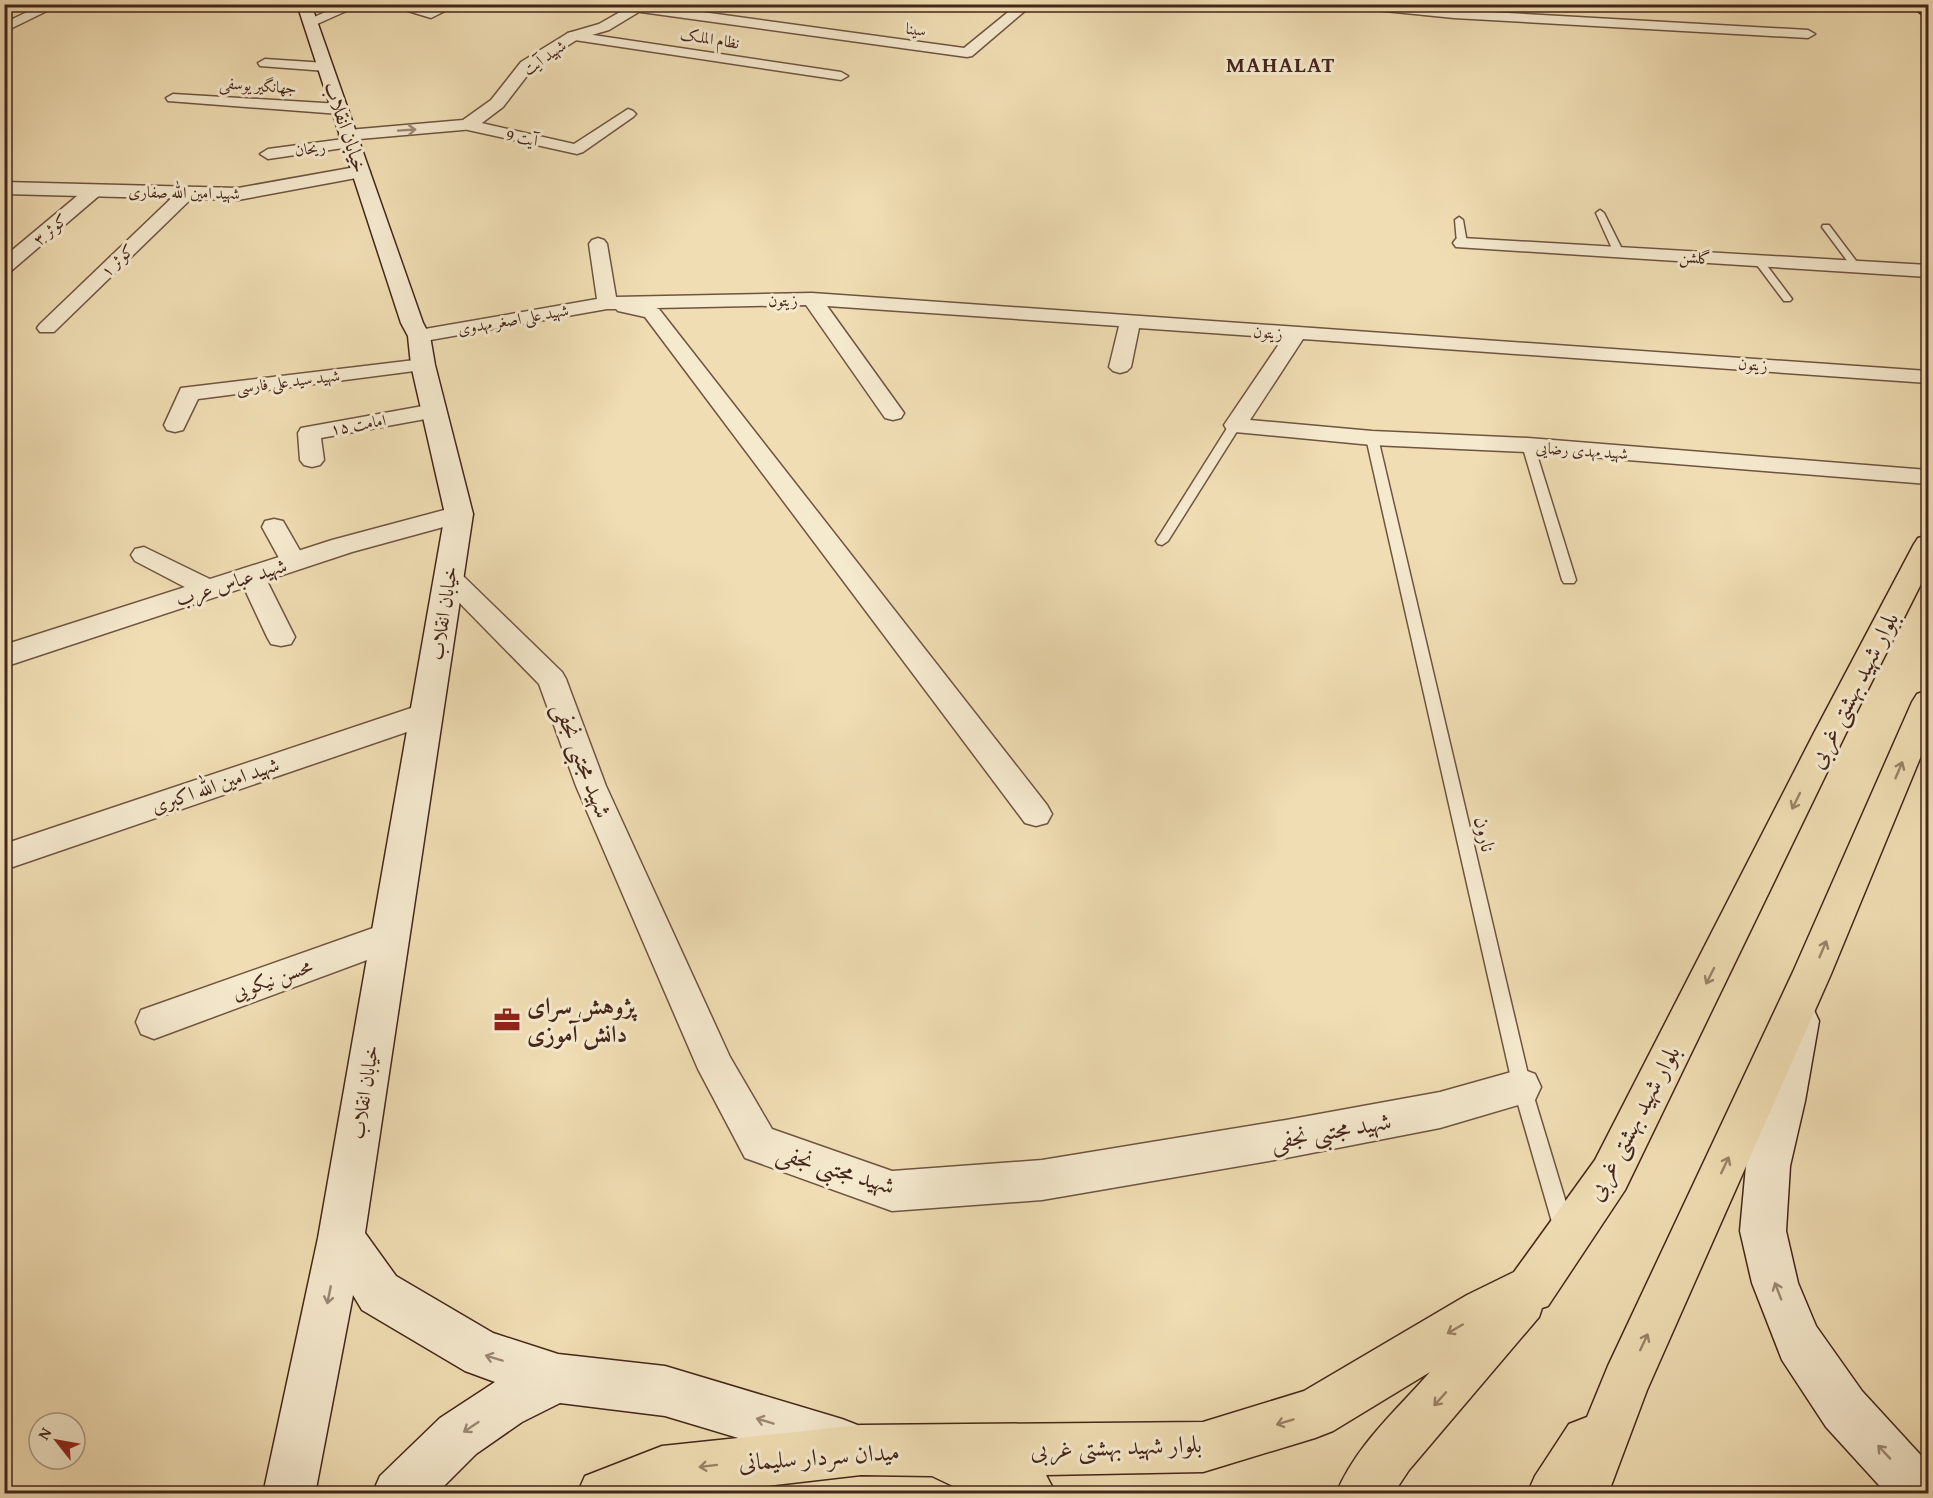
<svg xmlns="http://www.w3.org/2000/svg" width="1933" height="1498" font-family="'Gentium Book Plus',Amiri,serif">
  <style>
    .lines { fill: none; stroke-linecap: round; stroke-linejoin: round }
    .service-casing { stroke: #6f5441; stroke-width: 3 }
    .minor-casing { stroke: #6f5441; stroke-width: 3 }
    .tertiary-casing { stroke: #6f5441; stroke-width: 3 }
    .secondary-casing { stroke: #44261b; stroke-width: 3 }
    .primary-casing { stroke: #44261b; stroke-width: 3 }
    .service { fill: #f5e9ce; fill-rule: evenodd }
    .minor { fill: #f5e9ce; fill-rule: evenodd }
    .tertiary { fill: #f5e9ce; fill-rule: evenodd }
    .secondary { fill: #f5e9ce; fill-rule: evenodd }
    .primary { fill: #f0ddb3; fill-rule: evenodd }
    .oneway { stroke: #9c8874 }
    .oneway2 { stroke: #9a8267 }
    .labels { text-anchor: middle; stroke-width: 6; stroke-linejoin: round; paint-order: stroke }
    .far-street-label { font-size: 16px; fill: #44261b; stroke: #f5e9ce }
    .street-label { font-size: 20px; fill: #44261b; stroke: #f5e9ce }
    .far-district-label { font-size: 22px; font-weight: bold; letter-spacing: 1.5px; fill: #44261b; stroke: #f5e9ce }
    .near-street-label { font-size: 24px; fill: #44261b; stroke: #f5e9ce }
    .near-poi-label { font-size: 24px; font-weight: bold; fill: #44261b; stroke: #f5e9ce; text-anchor: start }
  </style>
  <rect width="100%" height="100%" fill="#f0ddb3"/>
  <filter id="stains"><feTurbulence type="fractalNoise" baseFrequency=".00333" numOctaves="4"/><feColorMatrix values="0 0 0 0 .2 0 0 0 0 .09 0 0 0 0 .02 0 0 0 .5 -.17"/></filter>
  <radialGradient id="worn" r=".72"><stop offset=".6" stop-color="#630" stop-opacity="0"/><stop offset="1" stop-color="#630" stop-opacity=".3"/></radialGradient>
  <g class="lines">
    <g class="service-casing">
      <g id="service">
        <polygon points="1600,210 1604,213 1624,253 1622,255 1614,253 1596,213"/>
        <polygon points="1459,217 1463,220 1467,243 1462,246 1457,243 1455,220"/>
        <polygon points="1823,225 1829,225 1860,266 1860,270 1854,270 1822,227"/>
        <polygon points="1756,259 1762,259 1792,299 1790,301 1784,301 1754,261"/>
        <polygon points="1235,422 1241,425 1168,541 1162,545 1158,544 1156,541 1229,425"/>
        <polygon points="1372,435 1378,438 1531,1087 1574,1229 1571,1236 1564,1239 1557,1236 1554,1229 1513,1087 1366,438"/>
        <polygon points="1528,442 1534,445 1576,580 1574,583 1564,583 1562,580 1522,445"/>
      </g>
    </g>
    <g class="minor-casing">
      <g id="minor">
        <polygon points="44,4 61,4 4,32 4,23"/>
        <polygon points="343,4 362,4 315,25 305,25 303,22"/>
        <polygon points="385,4 408,4 430,10 441,4 459,4 431,18"/>
        <polygon points="644,4 964,48 1018,4 1033,4 972,56 967,57 641,12 635,8 636,5"/>
        <polygon points="1349,4 1398,4 1454,10 1808,30 1815,34 1808,38 1454,18 1355,8"/>
        <polygon points="573,32 841,72 848,76 841,80 568,39 566,36 568,33"/>
        <polygon points="265,59 326,63 333,67 326,71 260,66 258,63"/>
        <polygon points="173,94 340,104 348,109 340,114 168,101 166,98"/>
        <polygon points="628,109 633,111 636,114 633,117 583,152 577,154 468,130 460,125 468,120 574,144"/>
        <polygon points="351,138 359,143 357,146 268,159 260,154 268,149"/>
        <polygon points="95,185 101,186 104,190 101,194 11,271 4,273 4,257 89,186"/>
        <polygon points="187,188 193,189 196,193 193,197 54,332 40,332 37,328 40,324 181,189"/>
        <polygon points="598,238 604,240 607,244 616,297 812,293 1928,371 1928,383 1303,339 1250,420 1372,431 1528,438 1928,470 1928,484 1528,452 1372,445 1235,432 1227,430 1224,425 1283,338 1139,328 1131,367 1127,371 1120,373 1113,371 1109,367 1119,326 827,306 904,413 901,418 893,420 885,418 806,305 656,308 659,309 1047,805 1052,814 1047,823 1036,826 1025,823 645,317 618,311 616,309 607,309 419,342 412,340 409,336 412,332 419,330 597,299 589,244 592,240"/>
        <polygon points="1462,238 1928,265 1928,277 1456,247 1453,243 1456,239"/>
        <polygon points="423,359 430,361 434,365 430,369 198,399 183,430 175,432 167,430 164,425 181,388"/>
        <polygon points="434,404 442,406 445,411 442,416 321,438 324,460 320,465 312,467 304,465 300,460 298,433 301,428"/>
        <polygon points="274,519 283,521 306,561 302,567 293,569 284,567 262,527 265,521"/>
        <polygon points="144,547 218,583 222,589 218,595 209,598 200,595 135,561 131,555 135,549"/>
        <polygon points="251,567 260,569 264,575 295,637 291,644 281,646 271,644 267,637 238,575 242,569"/>
        <polygon points="449,568 458,571 562,672 566,679 606,786 730,1057 772,1129 892,1171 1042,1160 1286,1120 1440,1092 1522,1069 1535,1074 1541,1087 1535,1100 1440,1128 1286,1158 1042,1200 892,1211 745,1158 698,1069 576,786 539,684 440,583 436,577 440,571"/>
        <polygon points="426,703 436,706 441,714 436,722 4,870 4,844"/>
        <polygon points="390,922 402,927 407,937 402,947 154,1039 141,1034 136,1022 141,1010"/>
      </g>
    </g>
    <g class="tertiary-casing">
      <g id="tertiary">
        <polygon points="634,4 652,4 609,30 578,39 533,68 503,107 474,129 348,140 342,139 339,135 342,131 348,130 463,120 491,100 521,62 568,33 599,24"/>
        <polygon points="361,166 367,168 370,172 367,176 238,200 4,194 4,182 238,188"/>
        <polygon points="459,506 469,508 473,514 469,520 352,552 4,667 4,645 332,540"/>
      </g>
    </g>
    <g class="secondary-casing">
      <g id="secondary">
        <polygon points="297,4 311,4 423,323 430,336 435,365 473,514 365,1233 396,1276 493,1333 558,1354 665,1366 842,1419 860,1426 867,1444 860,1462 842,1469 665,1416 560,1403 522,1422 476,1454 436,1494 372,1494 380,1476 440,1418 495,1382 465,1371 362,1310 353,1295 315,1494 263,1494 318,1238 445,514 411,365 408,336 401,323"/>
        <polygon points="1799,1003 1813,1008 1819,1021 1805,1101 1790,1166 1786,1231 1798,1283 1816,1326 1862,1391 1928,1463 1928,1494 1887,1494 1826,1427 1782,1360 1752,1283 1740,1231 1746,1166 1763,1101 1779,1021 1785,1008"/>
      </g>
    </g>
    <g class="primary-casing">
      <g id="primary">
        <polygon points="1909,4 1926,4 1928,6 1928,16 1923,15"/>
        <path d="M1928 535V570L1846 733 1625 1190 1548 1306 1542 1308 1539 1317 1409 1470 1393 1494H1336C1356 1445 1396 1411 1430 1372L1333 1431 1315 1438 1203 1472 1046 1475 1056 1494H970L932 1476 861 1475 699 1494H577L585 1476 662 1446 861 1425 1203 1422 1304 1391 1467 1295 1514 1272 1595 1160 1814 733 1914 544 1918 538Z"/>
        <polygon points="1928,690 1928,739 1831,974 1647,1390 1608,1494 1527,1494 1535,1476 1569,1424 1587,1417 1608,1366 1793,972 1912,702 1917,694"/>
      </g>
    </g>
    <use href="#service" class="service"/>
    <use href="#minor" class="minor"/>
    <use href="#tertiary" class="tertiary"/>
    <use href="#secondary" class="secondary"/>
    <use href="#primary" class="primary"/>
  </g>
  <defs><path id="oneway-shaft" d="M-6 0H5M1.5-3L5.5 0L1.5 3" fill="none" stroke-width="1.6" stroke-linecap="round" stroke-linejoin="round" transform="scale(1.5)"/></defs>
  <g class="oneway">
    <use href="#oneway-shaft" transform="translate(407 130) rotate(-4)"/>
    <use href="#oneway-shaft" transform="translate(1778 1291) rotate(-111)"/>
    <use href="#oneway-shaft" transform="translate(329 1295) rotate(101)"/>
    <use href="#oneway-shaft" transform="translate(494 1358) rotate(-163)"/>
    <use href="#oneway-shaft" transform="translate(765 1421) rotate(-163)"/>
    <use href="#oneway-shaft" transform="translate(471 1427) rotate(146)"/>
    <use href="#oneway-shaft" transform="translate(1884 1452) rotate(-133)"/>
  </g>
  <g class="oneway2">
    <use href="#oneway-shaft" transform="translate(1899 770) rotate(-67)"/>
    <use href="#oneway-shaft" transform="translate(1796 801) rotate(116)"/>
    <use href="#oneway-shaft" transform="translate(1823 949) rotate(-67)"/>
    <use href="#oneway-shaft" transform="translate(1710 976) rotate(117)"/>
    <use href="#oneway-shaft" transform="translate(1725 1165) rotate(-65)"/>
    <use href="#oneway-shaft" transform="translate(1455 1329) rotate(150)"/>
    <use href="#oneway-shaft" transform="translate(1644 1342) rotate(-65)"/>
    <use href="#oneway-shaft" transform="translate(1440 1399) rotate(132)"/>
    <use href="#oneway-shaft" transform="translate(1285 1422) rotate(163)"/>
    <use href="#oneway-shaft" transform="translate(708 1466) rotate(173)"/>
  </g>
  <defs>
    <g id="office-bare" transform="scale(2.07)"><path d="M-6-3h4V-5.5h4V-3h4V5H-6ZM-1-4.5V-3h2v-1.5ZM-6 0V1H6V0Z" fill="#8f2418" stroke="#f5e9ce" stroke-width="2.5" paint-order="stroke"/></g>
  </defs>
  <g fill-rule="evenodd">
    <use href="#office-bare" x="507" y="1020"/>
  </g>
  <g class="labels">
    <g class="far-street-label">
      <text transform="translate(916 29) rotate(8)" y="6">سینا</text>
      <text transform="translate(710 38) rotate(9)" y="6">نظام الملک</text>
      <text transform="translate(544 57) rotate(-35)" y="6">شهید آیت</text>
      <text transform="translate(258 85) rotate(4)" y="6">جهانگیر یوسفی</text>
      <text transform="translate(522 137) rotate(12)" y="6">آیت 9</text>
      <text transform="translate(310 148) rotate(-8)" y="6">ریحان</text>
      <text transform="translate(184 192) rotate(1)" y="6">شهید امین الله صفاری</text>
      <text transform="translate(50 229) rotate(-40)" y="6">کوثر ۳</text>
      <text transform="translate(1695 257) rotate(4)" y="6">گلشن</text>
      <text transform="translate(117 260) rotate(-44)" y="6">کوثر ۱</text>
      <text transform="translate(783 300) rotate(-1)" y="6">زیتون</text>
      <text transform="translate(513 319) rotate(-10)" y="6">شهید علی اصغر مهدوی</text>
      <text transform="translate(1268 332) rotate(4)" y="6">زیتون</text>
      <text transform="translate(1753 364) rotate(4)" y="6">زیتون</text>
      <text transform="translate(288 381) rotate(-7)" y="6">شهید سید علی فارسی</text>
      <text transform="translate(358 424) rotate(-10)" y="6">امامت ۱۵</text>
      <text transform="translate(1582 450) rotate(4)" y="6">شهید مهدی رضایی</text>
    </g>
    <g class="street-label">
      <text transform="translate(346 127) rotate(71)" y="7">خیابان انقلاب</text>
      <text transform="translate(231 582) rotate(-18)" y="7">شهید عباس عرب</text>
      <text transform="translate(443 613) rotate(-81)" y="7">خیابان انقلاب</text>
      <text transform="translate(215 785) rotate(-19)" y="7">شهید امین الله اکبری</text>
      <text transform="translate(1485 834) rotate(77)" y="7">نارون</text>
      <text transform="translate(272 979) rotate(-20)" y="7">محسن نیکویی</text>
      <text transform="translate(364 1092) rotate(-81)" y="7">خیابان انقلاب</text>
    </g>
    <g class="far-district-label">
      <text x="1281" y="72">MAHALAT</text>
    </g>
    <g class="near-street-label">
      <text transform="translate(1853 690) rotate(-63)" y="8">بلوار شهید بهشتی غربی</text>
      <text transform="translate(583 760) rotate(69)" y="8">شهید مجتبی نجفی</text>
      <text transform="translate(1633 1123) rotate(-62)" y="8">بلوار شهید بهشتی غربی</text>
      <text transform="translate(1331 1131) rotate(-10)" y="8">شهید مجتبی نجفی</text>
      <text transform="translate(836 1169) rotate(17)" y="8">شهید مجتبی نجفی</text>
      <text transform="translate(1116 1447) rotate(-2)" y="8">بلوار شهید بهشتی غربی</text>
      <text transform="translate(819 1457) rotate(-4)" y="8">میدان سردار سلیمانی</text>
    </g>
    <g class="near-poi-label">
      <text x="527" y="1014">پژوهش سرای<tspan x="527" dy="28">دانش آموزی</tspan></text>
    </g>
  </g>
  <rect width="1933" height="1498" fill="none" stroke="#f0ddb3" stroke-width="24"/>
  <rect x="6" y="6" width="1921" height="1486" fill="none" stroke="#44261b" stroke-width="3"/>
  <rect x="12" y="12" width="1909" height="1474" fill="none" stroke="#44261b" stroke-width="1.5"/>
  <g transform="translate(57 1441) rotate(301)"><circle r="28" fill="#f5e9ce" stroke="#ae9b86" stroke-width="1.5"/>
  <path d="M0-4.5L10 22L0 15L-10 22Z" fill="#8f2418"/>
  <text y="-9" font-size="16" font-weight="bold" text-anchor="middle" fill="#44261b">N</text>
  </g>
  <rect width="100%" height="100%" filter="url(#stains)"/>
  <rect width="100%" height="100%" fill="url(#worn)"/>
</svg>
